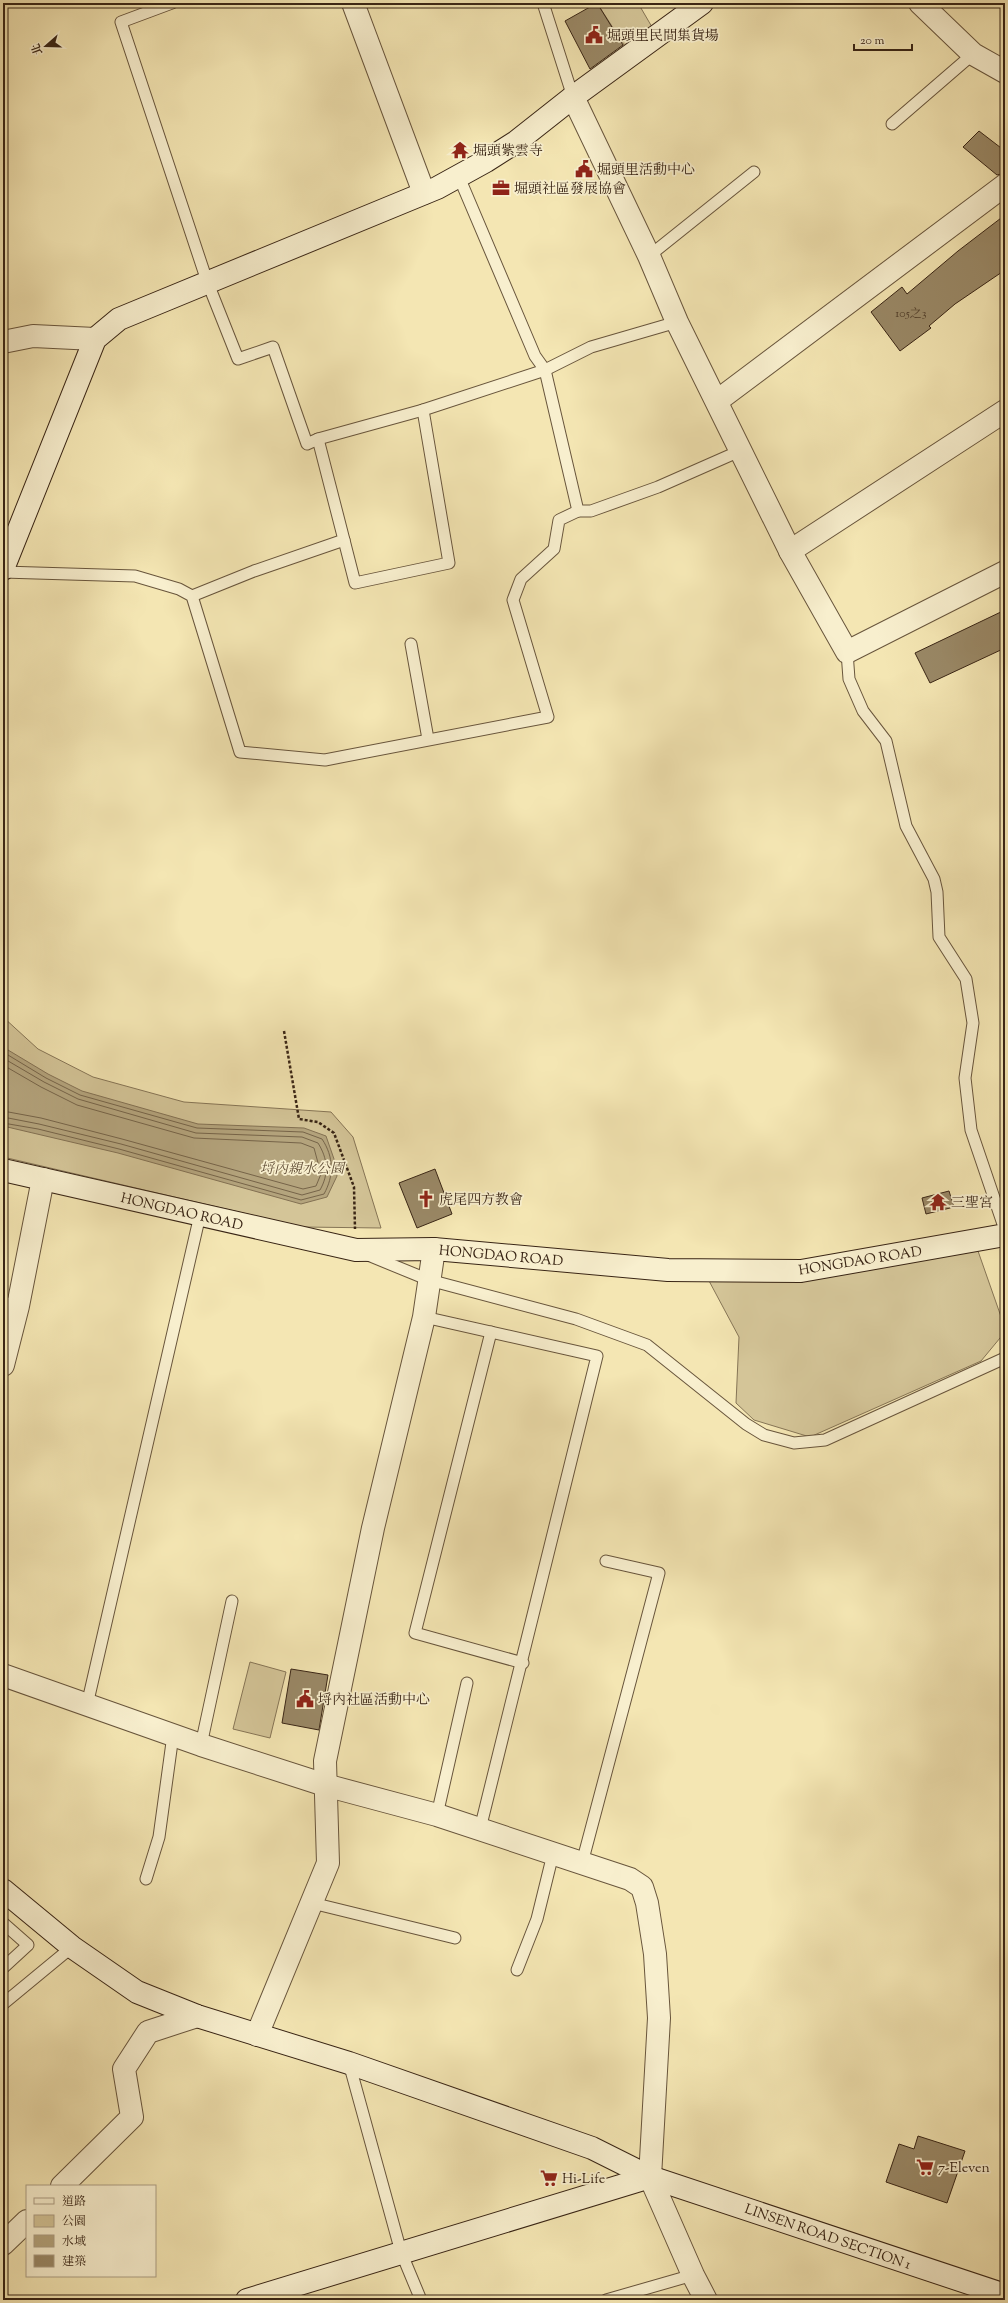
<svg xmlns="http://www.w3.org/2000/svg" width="1008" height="2303" font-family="'Sorts Mill Goudy','Noto Serif TC',serif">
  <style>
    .green { fill: #d4c598; stroke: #867556 }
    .water { fill: #b4a47d; stroke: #837153 }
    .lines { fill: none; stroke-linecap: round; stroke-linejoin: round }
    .shore { stroke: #766449; stroke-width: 1 }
    .building { fill: #9a8967; stroke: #392515 }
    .lane-casing { stroke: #68553c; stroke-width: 13 }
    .street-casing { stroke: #68553c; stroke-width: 24 }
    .secondary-casing { stroke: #392515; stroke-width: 24 }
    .path { stroke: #392515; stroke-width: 2.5; stroke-dasharray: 3 2; stroke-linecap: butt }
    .lane { stroke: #f8efce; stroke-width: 11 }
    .street { stroke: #f8efce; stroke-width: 22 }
    .secondary { stroke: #f8efce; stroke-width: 22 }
    .labels { text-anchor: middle; stroke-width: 3.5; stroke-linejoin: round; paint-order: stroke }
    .number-label { font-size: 12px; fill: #513e2a }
    .poi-label { font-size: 14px; fill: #392515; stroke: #f8efce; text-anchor: start }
    .park-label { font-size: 14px; font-style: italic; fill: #604d36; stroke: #f8efce }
    .street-label { font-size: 14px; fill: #392515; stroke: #f8efce }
  </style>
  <rect width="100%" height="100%" fill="#f4e6b3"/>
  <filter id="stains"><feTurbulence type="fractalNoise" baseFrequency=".005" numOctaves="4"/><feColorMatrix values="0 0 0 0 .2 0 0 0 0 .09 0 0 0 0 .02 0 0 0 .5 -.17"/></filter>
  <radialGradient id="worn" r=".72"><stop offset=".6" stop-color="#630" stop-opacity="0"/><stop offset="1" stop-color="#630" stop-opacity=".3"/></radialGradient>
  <g class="green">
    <polygon points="597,3 638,3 652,27 626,48"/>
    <polygon points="3,1017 38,1049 93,1077 184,1102 331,1112 353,1137 381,1228 303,1227 3,1157"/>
    <polygon points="978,1251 1005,1328 1005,1332 981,1361 810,1437 754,1420 736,1403 739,1337 708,1279"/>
    <polygon points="250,1662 286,1672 270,1738 233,1729"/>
  </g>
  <polygon class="water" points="3,1047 48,1074 82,1091 198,1124 304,1128 326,1136 334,1159 337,1176 327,1197 301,1204 118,1153 3,1126"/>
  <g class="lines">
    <g class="shore">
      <path d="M3 1052 46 1078 80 1095 197 1128 303 1132 322 1139C334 1157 334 1176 324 1194L301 1200 119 1149 38 1129 3 1123"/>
      <path d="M3 1058 44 1082 78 1099 196 1133 302 1137 318 1143C328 1159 329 1174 320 1190L302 1195 121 1144 39 1124 3 1117"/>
      <polyline points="3,1065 41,1087 77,1105 194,1138 301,1143 314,1148 321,1174 316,1186 303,1189 122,1139 41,1118 3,1111"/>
    </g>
  </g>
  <g class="building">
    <polygon points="597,3 623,45 590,69 565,21"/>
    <polygon points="979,131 1005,151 1005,173 997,175 963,147"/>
    <polygon points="1005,215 1005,270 955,304 929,326 931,328 900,351 871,312 902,287 907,294 958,251"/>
    <polygon points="1005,610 1005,648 930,683 915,653"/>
    <polygon points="435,1169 452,1214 417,1228 399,1183"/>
    <polygon points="949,1191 954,1207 926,1214 922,1198"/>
    <polygon points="291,1669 328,1675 319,1730 282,1723"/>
    <polygon points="918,2136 965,2151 947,2203 886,2182 899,2144 914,2149"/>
  </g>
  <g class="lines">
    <g class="lane-casing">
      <g id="lane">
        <polyline points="172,3 121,22 207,281 238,359 273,347 307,444 318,439 344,540 254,571 192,596"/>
        <polyline points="543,3 573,97"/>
        <polyline points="892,124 973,54"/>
        <polyline points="459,177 535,356 545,370 578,511 591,511 658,487 742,450"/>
        <polyline points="649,256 754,172"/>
        <polyline points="318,439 423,410"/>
        <polyline points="344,540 355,583 449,563 423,410 545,370 591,347 677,322"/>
        <polyline points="3,572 135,576 179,589 192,596 240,752 325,760 548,717 513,600 521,579 554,549 559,520 578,511"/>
        <polyline points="411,644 428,739"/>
        <polyline points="847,652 849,679 863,711 886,741 906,826 934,879 937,892 939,937 966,979 973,1023 965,1078 971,1130 1005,1230"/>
        <polyline points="368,1255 429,1280 576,1319 647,1345 746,1424 764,1435 794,1443 825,1440 1005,1358"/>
        <polyline points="3,1302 18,1306"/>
        <polyline points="424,1317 597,1356 480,1829"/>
        <polyline points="491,1332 415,1633 523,1663"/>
        <polyline points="87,1705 200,1215"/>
        <polyline points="201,1745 232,1601"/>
        <polyline points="437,1815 467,1683"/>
        <polyline points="582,1863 659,1573 606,1561"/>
        <polyline points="146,1879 159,1837 173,1735"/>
        <polyline points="312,1903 455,1938"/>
        <polyline points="3,1923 28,1945 3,1968"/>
        <polyline points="517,1970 537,1919 553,1854"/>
        <polyline points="3,2004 72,1947"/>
        <polyline points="349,2063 401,2252 421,2300"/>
        <polyline points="606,2300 693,2275"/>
      </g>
    </g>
    <g class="street-casing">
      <g id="street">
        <polyline points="353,3 424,193"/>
        <polyline points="920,3 973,54 1005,72"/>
        <polyline points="573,97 649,256 677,322 790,551 847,652 1005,572"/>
        <polyline points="3,342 33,336 95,339"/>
        <polyline points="717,401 1005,185"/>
        <polyline points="790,551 1005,411"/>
        <polyline points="3,1365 18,1306 43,1179"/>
        <polyline points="3,1675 201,1745 325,1785 437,1815 630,1879 642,1887 647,1903 655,1954 659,2018 650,2177 693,2275 706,2300"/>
        <polyline points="257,2035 328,1863 325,1761 373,1528 424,1317 434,1249"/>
        <polyline points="62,2186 132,2117 124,2069 148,2032 197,2016"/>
        <polyline points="3,2244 27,2221"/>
      </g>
    </g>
    <g class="secondary-casing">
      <g id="secondary">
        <polyline points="3,569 95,339 119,319 437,188 486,161 516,142 573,97 702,3"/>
        <polyline points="3,1170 356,1250 434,1249 668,1270 801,1271 1005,1235"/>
        <polyline points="3,1890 72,1947 137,1992 197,2016 349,2063 592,2148 650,2177 1005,2295"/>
        <polyline points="247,2300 650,2177"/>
      </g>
    </g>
    <polyline class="path" points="284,1031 299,1119 318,1122 334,1133 354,1187 355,1229"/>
    <use href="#lane" class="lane"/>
    <use href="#street" class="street"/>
    <use href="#secondary" class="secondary"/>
  </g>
  <defs>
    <g id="civic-bare" transform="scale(1.38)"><path d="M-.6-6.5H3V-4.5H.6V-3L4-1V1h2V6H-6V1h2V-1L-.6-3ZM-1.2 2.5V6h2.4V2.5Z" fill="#8f2418" stroke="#f8efce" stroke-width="2.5" paint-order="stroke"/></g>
    <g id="temple-bare" transform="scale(1.38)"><path d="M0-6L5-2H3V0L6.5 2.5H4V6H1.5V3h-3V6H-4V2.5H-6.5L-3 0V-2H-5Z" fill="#8f2418" stroke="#f8efce" stroke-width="2.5" paint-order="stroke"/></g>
    <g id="office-bare" transform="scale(1.38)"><path d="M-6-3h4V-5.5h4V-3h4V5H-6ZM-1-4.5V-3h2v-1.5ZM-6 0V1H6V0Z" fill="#8f2418" stroke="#f8efce" stroke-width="2.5" paint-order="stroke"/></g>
    <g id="church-bare" transform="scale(1.38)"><path d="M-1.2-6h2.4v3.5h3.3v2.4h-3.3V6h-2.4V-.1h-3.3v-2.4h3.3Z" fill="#8f2418" stroke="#f8efce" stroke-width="2.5" paint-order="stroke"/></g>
    <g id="supermarket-bare" transform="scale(1.38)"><path d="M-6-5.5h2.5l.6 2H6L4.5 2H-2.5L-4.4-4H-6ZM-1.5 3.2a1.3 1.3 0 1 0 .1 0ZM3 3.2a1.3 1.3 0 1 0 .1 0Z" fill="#8f2418" stroke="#f8efce" stroke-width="2.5" paint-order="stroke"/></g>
  </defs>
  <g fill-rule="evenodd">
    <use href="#civic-bare" x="594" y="35"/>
    <use href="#temple-bare" x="460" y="150"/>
    <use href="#civic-bare" x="584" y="169"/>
    <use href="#office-bare" x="501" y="188"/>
    <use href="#church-bare" x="426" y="1199"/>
    <use href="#temple-bare" x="938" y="1202"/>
    <use href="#civic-bare" x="305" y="1699"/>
    <use href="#supermarket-bare" x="925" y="2167"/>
    <use href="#supermarket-bare" x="549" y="2178"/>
  </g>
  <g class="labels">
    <g class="number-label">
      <text x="911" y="317">105之3</text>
    </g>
    <g class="poi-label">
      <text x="607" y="40">堀頭里民間集貨場</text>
      <text x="473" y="155">堀頭紫雲寺</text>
      <text x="597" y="174">堀頭里活動中心</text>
      <text x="514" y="193">堀頭社區發展協會</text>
      <text x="439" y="1204">虎尾四方教會</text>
      <text x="951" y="1207">三聖宮</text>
      <text x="318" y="1704">埒內社區活動中心</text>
      <text x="938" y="2172">7-Eleven</text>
      <text x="562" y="2183">Hi-Life</text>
    </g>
    <g class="park-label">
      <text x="302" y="1173">埒內親水公園</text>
    </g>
    <g class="street-label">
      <text transform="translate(182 1211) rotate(13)" y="5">HONGDAO ROAD</text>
      <text transform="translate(501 1255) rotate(5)" y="5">HONGDAO ROAD</text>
      <text transform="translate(860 1260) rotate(-9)" y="5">HONGDAO ROAD</text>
      <text transform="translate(828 2236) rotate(19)" y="5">LINSEN ROAD SECTION 1</text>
    </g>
  </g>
  <rect width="1008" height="2303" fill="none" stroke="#f4e6b3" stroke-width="16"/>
  <rect x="4" y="4" width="1000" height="2295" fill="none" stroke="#392515" stroke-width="2"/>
  <rect x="8" y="8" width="992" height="2287" fill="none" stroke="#392515"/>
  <rect x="26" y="2185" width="130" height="92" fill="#f8efce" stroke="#ac9e84"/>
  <rect x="34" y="2198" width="20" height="6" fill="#f8efce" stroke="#ac9e84"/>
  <text x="62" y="2205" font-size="12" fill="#392515">道路</text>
  <rect x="34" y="2215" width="20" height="12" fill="#d4c598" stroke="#ac9e84"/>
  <text x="62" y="2225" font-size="12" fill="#392515">公園</text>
  <rect x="34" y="2235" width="20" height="12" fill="#b4a47d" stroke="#ac9e84"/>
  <text x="62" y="2245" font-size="12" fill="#392515">水域</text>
  <rect x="34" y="2255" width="20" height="12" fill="#9a8967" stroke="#ac9e84"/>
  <text x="62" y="2265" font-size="12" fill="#392515">建築</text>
  <g transform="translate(46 46) rotate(250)" stroke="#f8efce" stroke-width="3" paint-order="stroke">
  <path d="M0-3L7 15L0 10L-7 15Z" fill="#392515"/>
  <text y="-6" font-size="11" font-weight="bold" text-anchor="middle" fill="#392515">北</text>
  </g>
  <path d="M854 44v6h58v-6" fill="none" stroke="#392515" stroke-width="2"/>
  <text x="860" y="44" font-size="12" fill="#392515" stroke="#f8efce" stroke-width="3" paint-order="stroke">20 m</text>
  <rect width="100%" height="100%" filter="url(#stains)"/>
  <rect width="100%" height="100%" fill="url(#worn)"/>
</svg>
